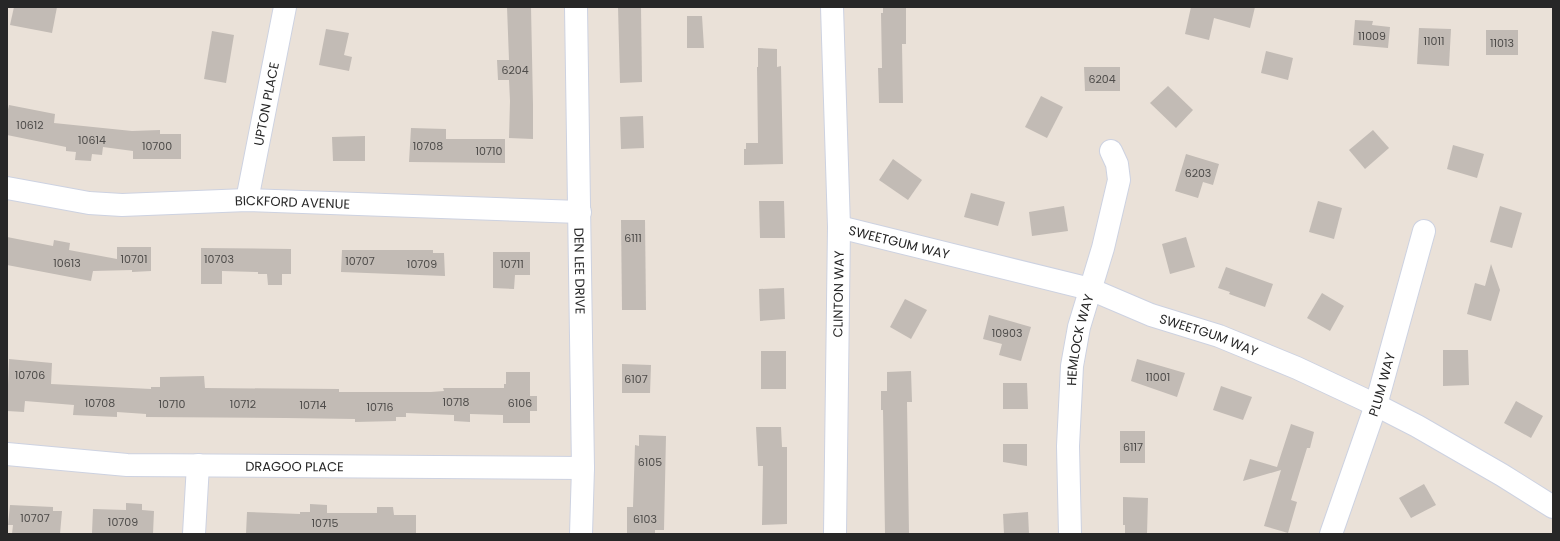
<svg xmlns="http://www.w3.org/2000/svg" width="1560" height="541" font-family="Poppins,sans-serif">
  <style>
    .building { fill: #c2bbb5 }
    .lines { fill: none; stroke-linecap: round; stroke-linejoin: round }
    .minor-casing { stroke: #cdd2e1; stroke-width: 24 }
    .minor { stroke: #fff; stroke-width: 22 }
    .labels { text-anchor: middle; stroke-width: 3; stroke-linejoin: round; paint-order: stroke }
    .number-label { font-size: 11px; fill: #4e4c4a }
    .street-label { font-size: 13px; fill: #272727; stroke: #fff }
  </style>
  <rect width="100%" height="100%" fill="#eae1d8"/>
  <g class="building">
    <polygon points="14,7 57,7 52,33 10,25"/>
    <polygon points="507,7 531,7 533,105 533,139 509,138 510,101 509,80 498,80 497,60 509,60"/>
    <polygon points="618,7 641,7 642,82 620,83"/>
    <polygon points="883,7 906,7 906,44 902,44 903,103 879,103 878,68 882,68 881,13 883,13"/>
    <polygon points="1191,7 1255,7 1250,28 1214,18 1209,40 1185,34"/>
    <polygon points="687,16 702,16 704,48 687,48"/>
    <polygon points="1355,20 1373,21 1372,25 1390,27 1388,48 1353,45"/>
    <polygon points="1419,28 1451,29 1449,66 1417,64"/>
    <polygon points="326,29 349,33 344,55 352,57 349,71 319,65"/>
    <rect x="1486" y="30" width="32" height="25"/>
    <polygon points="212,31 234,35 226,83 204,79"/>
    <polygon points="758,48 777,49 777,67 781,66 783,164 744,165 744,149 746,149 746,143 758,143 757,67 758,67"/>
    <polygon points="1266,51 1293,58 1288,80 1261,73"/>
    <polygon points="1084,67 1120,67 1120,91 1085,91"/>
    <polygon points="1168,86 1193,110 1176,128 1150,103"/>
    <polygon points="1041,96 1063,107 1047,138 1025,127"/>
    <polygon points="9,105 55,114 54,123 132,131 160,130 160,134 181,134 181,159 133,159 133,151 103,147 102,155 92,154 91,161 75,160 76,152 66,151 66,147 7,135 7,114"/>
    <polygon points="643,116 644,148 621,149 620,117"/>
    <polygon points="411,128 446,129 446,139 505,139 505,163 409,162"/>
    <polygon points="1373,130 1389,148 1365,169 1349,150"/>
    <polygon points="365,136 365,161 333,161 332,137"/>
    <polygon points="1453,145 1484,154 1477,178 1447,169"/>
    <polygon points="1186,154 1219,164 1213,185 1203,182 1198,198 1175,191"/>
    <polygon points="893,159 922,180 908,200 879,180"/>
    <polygon points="971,193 1005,202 998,226 964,217"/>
    <polygon points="759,201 784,201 785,238 760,238"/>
    <polygon points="1318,201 1342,208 1334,239 1309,232"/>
    <polygon points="1064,206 1068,231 1032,236 1029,212"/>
    <polygon points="1500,206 1522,213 1512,248 1490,242"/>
    <polygon points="621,220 645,220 646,310 622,310"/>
    <polygon points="7,237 53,246 54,240 70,243 69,250 117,259 117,247 151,247 151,271 132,272 132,270 93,271 91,281 7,265"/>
    <polygon points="1186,237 1195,267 1170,274 1162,244"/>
    <polygon points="201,248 291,249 291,274 282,274 282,285 268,285 267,274 258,274 258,272 222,271 222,284 201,284"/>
    <polygon points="342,250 433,250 433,253 444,253 445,276 341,272"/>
    <polygon points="493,252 530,252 530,275 515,275 514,289 493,288"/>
    <polygon points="1491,264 1500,290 1491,321 1467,314 1475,283 1485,286"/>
    <polygon points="1226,267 1273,284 1265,307 1229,294 1230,292 1218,288"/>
    <polygon points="784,288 785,319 760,321 759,289"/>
    <polygon points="1322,293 1344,306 1330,331 1307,318"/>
    <polygon points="905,299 927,310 911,339 890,327"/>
    <polygon points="989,315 1031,327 1021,361 999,355 1002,344 983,339"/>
    <polygon points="1443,350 1468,350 1469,385 1443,386"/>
    <rect x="761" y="351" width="25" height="38"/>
    <polygon points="9,359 52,363 51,384 151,389 151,387 160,387 160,377 204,376 205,388 339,389 339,392 431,392 444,391 443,388 504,388 504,384 506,384 506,372 530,372 530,396 537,396 537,411 530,411 530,423 503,423 503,415 470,414 470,422 454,421 454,415 406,413 406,417 396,417 396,421 355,422 355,419 286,418 146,417 146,414 117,412 117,417 73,415 74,405 25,401 24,412 7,411"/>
    <polygon points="1137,359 1185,373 1177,397 1131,381"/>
    <polygon points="622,364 651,365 650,393 622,393"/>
    <polygon points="911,371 912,402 907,402 909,534 885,534 883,410 881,410 881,391 887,391 887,372"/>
    <polygon points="1003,383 1027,383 1028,409 1003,409"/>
    <polygon points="1221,386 1252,397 1243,420 1213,410"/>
    <polygon points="1516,401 1543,416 1531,438 1504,423"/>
    <polygon points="1291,424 1314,432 1310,448 1307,448 1291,500 1297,502 1288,533 1264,526 1281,470 1243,481 1250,459 1277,467"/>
    <polygon points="756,427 781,427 782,447 787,447 787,524 762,525 763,466 758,466"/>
    <rect x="1120" y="431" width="25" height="32"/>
    <polygon points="639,435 666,436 664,530 655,530 655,534 627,534 627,507 633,507 635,445 639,446"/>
    <polygon points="1003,444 1027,444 1027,466 1003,462"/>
    <polygon points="1424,484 1436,505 1411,518 1399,498"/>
    <polygon points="1123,497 1148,498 1147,534 1125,534 1125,525 1123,525"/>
    <polygon points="126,503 142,504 142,510 154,511 153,534 92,533 93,509 126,510"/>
    <polygon points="310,504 327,505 327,513 377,513 377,507 393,507 394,515 416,515 416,534 246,534 247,512 300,514 300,512 310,512"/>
    <polygon points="10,505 53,507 53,511 62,511 60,534 12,534 13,525 8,525"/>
    <polygon points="1028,512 1029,534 1004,534 1003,514"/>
  </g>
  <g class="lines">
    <g class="minor-casing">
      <g id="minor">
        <path id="s1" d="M576 7 583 468 581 534"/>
        <polyline points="832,7 839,227 835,534"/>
        <path id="s2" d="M7 188 89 203 122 205 247 200 580 212"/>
        <path id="s3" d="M247 200 285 7"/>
        <path id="s4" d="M839 227 1090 289 1151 315 1219 336 1297 368 1376 405 1417 426 1502 475 1553 507"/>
        <path id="s5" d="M7 454 127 465 583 468"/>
        <polyline points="194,534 198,465"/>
        <path id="s6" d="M1070 534 1068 446 1072 366 1079 327 1103 248 1119 180 1117 164 1111 151"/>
        <path id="s7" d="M1331 534 1376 405 1424 231"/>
      </g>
    </g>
    <use href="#minor" class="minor"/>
  </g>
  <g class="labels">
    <g class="number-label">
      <text x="1372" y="40">11009</text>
      <text x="1434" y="45">11011</text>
      <text x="1502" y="47">11013</text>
      <text x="515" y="74">6204</text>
      <text x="1102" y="83">6204</text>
      <text x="30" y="129">10612</text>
      <text x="92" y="144">10614</text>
      <text x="157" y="150">10700</text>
      <text x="428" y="150">10708</text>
      <text x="489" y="155">10710</text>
      <text x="1198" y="177">6203</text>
      <text x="633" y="242">6111</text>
      <text x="134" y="263">10701</text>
      <text x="219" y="263">10703</text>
      <text x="360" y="265">10707</text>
      <text x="67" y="267">10613</text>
      <text x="422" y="268">10709</text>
      <text x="512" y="268">10711</text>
      <text x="1007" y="337">10903</text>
      <text x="30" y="379">10706</text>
      <text x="1158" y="381">11001</text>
      <text x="636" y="383">6107</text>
      <text x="456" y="406">10718</text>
      <text x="100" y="407">10708</text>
      <text x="520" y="407">6106</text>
      <text x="172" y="408">10710</text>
      <text x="243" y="408">10712</text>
      <text x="313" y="409">10714</text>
      <text x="380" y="411">10716</text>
      <text x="1133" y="451">6117</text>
      <text x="650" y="466">6105</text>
      <text x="35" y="522">10707</text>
      <text x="645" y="523">6103</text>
      <text x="123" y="526">10709</text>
      <text x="325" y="527">10715</text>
    </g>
    <g class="street-label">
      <text dy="5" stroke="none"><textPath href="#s3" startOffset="98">UPTON PLACE</textPath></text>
      <text dy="5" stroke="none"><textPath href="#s2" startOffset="287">BICKFORD AVENUE</textPath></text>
      <text dy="5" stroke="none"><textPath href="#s4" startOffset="62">SWEETGUM WAY</textPath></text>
      <text dy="5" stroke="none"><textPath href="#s1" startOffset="264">DEN LEE DRIVE</textPath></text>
      <text transform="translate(838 294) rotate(-89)" y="5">CLINTON WAY</text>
      <text dy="5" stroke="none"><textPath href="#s4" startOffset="386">SWEETGUM WAY</textPath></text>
      <text dy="5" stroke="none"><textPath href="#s6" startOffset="195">HEMLOCK WAY</textPath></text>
      <text dy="5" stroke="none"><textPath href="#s7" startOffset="158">PLUM WAY</textPath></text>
      <text dy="5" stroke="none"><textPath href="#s5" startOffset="288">DRAGOO PLACE</textPath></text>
    </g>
  </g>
  <rect width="1560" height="541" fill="none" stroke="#272727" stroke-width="16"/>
</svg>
